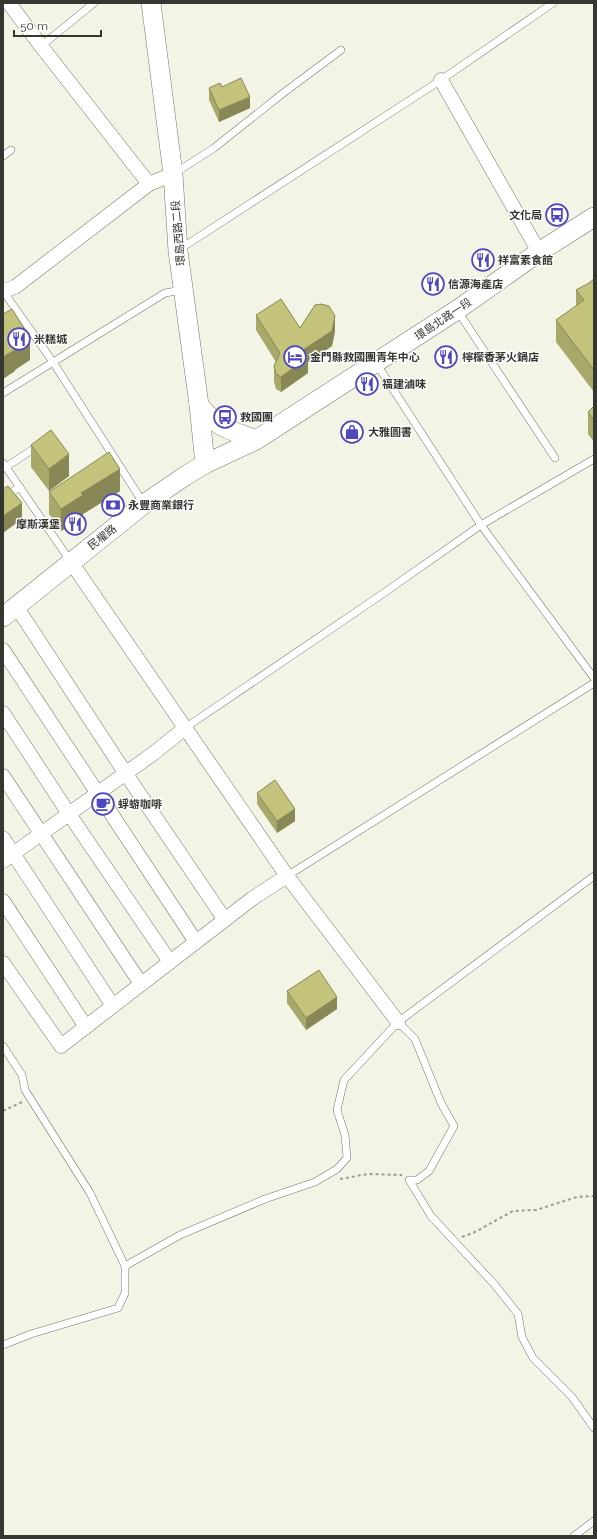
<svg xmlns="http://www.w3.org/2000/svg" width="597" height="1539" font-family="Raleway,'Noto Sans TC',sans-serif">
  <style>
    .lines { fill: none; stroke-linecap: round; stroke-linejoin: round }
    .service-casing { stroke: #757669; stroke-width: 8 }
    .minor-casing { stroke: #757669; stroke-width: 15 }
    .secondary-casing { stroke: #757669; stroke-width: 20 }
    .path { stroke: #9a9a90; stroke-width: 2; stroke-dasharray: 3 3; stroke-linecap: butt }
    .service { stroke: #fff; stroke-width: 7 }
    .minor { stroke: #fff; stroke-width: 14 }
    .secondary { stroke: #fff; stroke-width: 19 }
    .wall { fill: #a8a86b }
    .shaded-wall { fill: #888857 }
    .building { fill: #c3c37c; stroke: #888857 }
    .labels { text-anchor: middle; stroke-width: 3; stroke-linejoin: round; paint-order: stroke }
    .poi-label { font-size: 11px; font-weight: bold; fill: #363630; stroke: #fff; text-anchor: start }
    .street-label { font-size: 11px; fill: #363630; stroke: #fff }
  </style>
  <rect width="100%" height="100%" fill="#f4f4e6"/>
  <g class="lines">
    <g class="service-casing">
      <g id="service">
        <polyline points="41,46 94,3"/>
        <polyline points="3,156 11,150"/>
        <polyline points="175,173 214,148 282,94 341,50"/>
        <polyline points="180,249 441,80 553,3"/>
        <polyline points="3,291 53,362 144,504"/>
        <polyline points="457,310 555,458"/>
        <polyline points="376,363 481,525 594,678"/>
        <polyline points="3,393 165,293 182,290"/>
        <polyline points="3,463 71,562"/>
        <polyline points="6,467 38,446"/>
        <polyline points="3,498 20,487"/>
        <polyline points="185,728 378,597 481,525 594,459"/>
        <polyline points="287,876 594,683"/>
        <polyline points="398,1022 415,1039 441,1103 454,1126 429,1171 417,1180 409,1180 431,1216 495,1285 518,1314 522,1337 533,1358 572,1397 594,1428"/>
        <polyline points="3,1046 22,1075 25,1090 90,1193 125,1266 125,1293 118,1308 31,1334 3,1345"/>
        <polyline points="125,1266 180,1235 265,1199 315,1182 337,1169 347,1158 345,1135 337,1110 344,1080 398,1022 594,876"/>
        <polyline points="574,1536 594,1521"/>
      </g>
    </g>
    <g class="minor-casing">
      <g id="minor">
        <polyline points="9,3 41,46 149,184"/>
        <polyline points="441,80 539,252"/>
        <polyline points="3,291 15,287 149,184 173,174"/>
        <polyline points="71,562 287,876 398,1022"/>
        <polyline points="16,606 126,774 225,920"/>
        <polyline points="3,650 196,942"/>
        <polyline points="3,713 69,814 170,962"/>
        <polyline points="3,776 141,984"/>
        <polyline points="3,838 113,1006"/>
        <polyline points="3,861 154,753 185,728"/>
        <polyline points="3,901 86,1027"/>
        <polyline points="3,963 61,1046 253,898 287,876"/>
      </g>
    </g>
    <g class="secondary-casing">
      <g id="secondary">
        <polyline points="151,3 173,174 178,251 199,405 205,464"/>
        <path d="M199 405C218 429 228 429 256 440"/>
        <polyline points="3,617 144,504 185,476 205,464 256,440 457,310 539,252 594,217"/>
      </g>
    </g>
    <g class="path">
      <polyline points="3,1111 22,1102"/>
      <polyline points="340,1179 368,1174 402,1175"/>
      <polyline points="462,1237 475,1232 513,1211 536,1210 577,1197 594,1196"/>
    </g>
    <use href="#service" class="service"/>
    <use href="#minor" class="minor"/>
    <use href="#secondary" class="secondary"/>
  </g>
  <g class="wall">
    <polygon points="222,87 250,108 219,122 209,100 209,88"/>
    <polygon points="594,279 594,392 556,342 556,320 576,306 576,290 589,283"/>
    <polygon points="256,315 300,328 335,331 332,346 308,362 308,373 281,392 276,389 274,382 274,366 276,362 256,330"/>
    <polygon points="594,406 594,442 588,434 588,412"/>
    <polygon points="31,445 69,476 49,491 31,467"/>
    <polygon points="120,491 83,514 83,517 61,531 49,514 49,492"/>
    <polygon points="257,793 295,821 277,833 257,804"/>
    <polygon points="287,991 337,1009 306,1030 287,1003"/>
  </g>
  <g class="shaded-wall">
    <polygon points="250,97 250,108 219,122 219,110"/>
    <polygon points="335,316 335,331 332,346 308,362 308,373 281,392 281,377 303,350"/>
    <polygon points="30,338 30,360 15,370 15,371 3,379 3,357 14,348"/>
    <polygon points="69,454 69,476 49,491 49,469"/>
    <polygon points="120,469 120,491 83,514 83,517 61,531 61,509 81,493"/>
    <polygon points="22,503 22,519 3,533 3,516"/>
    <polygon points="295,809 295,821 277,833 277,821"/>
    <polygon points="337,997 337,1009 306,1030 306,1018"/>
  </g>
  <g class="building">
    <polygon points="241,78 250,97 219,110 209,88 220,83 222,87"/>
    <polygon points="594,279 594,370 556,320 584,300 576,290 589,283"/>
    <polygon points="281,299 300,328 315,305 321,304 329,306 335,316 332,331 303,350 308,357 281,377 276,374 274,366 280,353 256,315"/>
    <polygon points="12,309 30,338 14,348 15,350 3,357 3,314"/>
    <polygon points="594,406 594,420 588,412"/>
    <polygon points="51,430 69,454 49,469 31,445"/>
    <polygon points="109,452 120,469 81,493 83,495 61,509 49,492"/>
    <polygon points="8,486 22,503 3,516 3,489"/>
    <polygon points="275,780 295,809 277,821 257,793"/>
    <polygon points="319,970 337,997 306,1018 287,991"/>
  </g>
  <defs>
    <g id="bus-ring" transform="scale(1.15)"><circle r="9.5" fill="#fff" stroke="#4f47be" stroke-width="1.5"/><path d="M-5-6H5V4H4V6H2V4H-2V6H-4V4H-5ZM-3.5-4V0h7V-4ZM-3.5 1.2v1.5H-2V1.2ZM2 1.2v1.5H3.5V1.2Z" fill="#4f47be"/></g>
    <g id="restaurant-ring" transform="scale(1.15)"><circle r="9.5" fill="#fff" stroke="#4f47be" stroke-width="1.5"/><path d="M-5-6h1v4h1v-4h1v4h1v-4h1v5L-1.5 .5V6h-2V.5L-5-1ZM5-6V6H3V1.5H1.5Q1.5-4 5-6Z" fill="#4f47be"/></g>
    <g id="hotel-ring" transform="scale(1.15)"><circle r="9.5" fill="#fff" stroke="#4f47be" stroke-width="1.5"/><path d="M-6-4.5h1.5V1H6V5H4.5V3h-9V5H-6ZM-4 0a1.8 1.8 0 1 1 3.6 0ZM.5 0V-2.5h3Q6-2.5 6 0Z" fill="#4f47be"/></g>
    <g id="shop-ring" transform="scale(1.15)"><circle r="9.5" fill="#fff" stroke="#4f47be" stroke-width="1.5"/><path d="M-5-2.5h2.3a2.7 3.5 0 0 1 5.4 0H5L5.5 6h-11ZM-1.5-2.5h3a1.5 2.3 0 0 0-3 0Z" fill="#4f47be"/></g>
    <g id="bank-ring" transform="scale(1.15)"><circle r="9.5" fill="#fff" stroke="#4f47be" stroke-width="1.5"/><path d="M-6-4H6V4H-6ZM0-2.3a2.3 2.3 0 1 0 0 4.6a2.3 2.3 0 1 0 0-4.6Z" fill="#4f47be"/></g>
    <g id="cafe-ring" transform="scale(1.15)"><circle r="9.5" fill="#fff" stroke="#4f47be" stroke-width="1.5"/><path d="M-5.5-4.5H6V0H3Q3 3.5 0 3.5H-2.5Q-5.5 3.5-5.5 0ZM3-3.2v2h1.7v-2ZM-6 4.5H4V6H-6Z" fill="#4f47be"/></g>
  </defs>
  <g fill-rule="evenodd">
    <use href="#bus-ring" x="557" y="215"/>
    <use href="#restaurant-ring" x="483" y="260"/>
    <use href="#restaurant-ring" x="433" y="284"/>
    <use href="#restaurant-ring" x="19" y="339"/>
    <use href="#hotel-ring" x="295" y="357"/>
    <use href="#restaurant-ring" x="446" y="357"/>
    <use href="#restaurant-ring" x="367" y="384"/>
    <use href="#bus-ring" x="225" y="417"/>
    <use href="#shop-ring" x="352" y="432"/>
    <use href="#bank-ring" x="113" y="505"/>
    <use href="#restaurant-ring" x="75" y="524"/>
    <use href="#cafe-ring" x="103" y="804"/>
  </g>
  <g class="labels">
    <g class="poi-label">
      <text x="542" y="219" text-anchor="end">文化局</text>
      <text x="498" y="264">祥富素食館</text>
      <text x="448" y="288">信源海產店</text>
      <text x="34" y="343">米糕城</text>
      <text x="310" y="361">金門縣救國團青年中心</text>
      <text x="462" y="361">檸檬香茅火鍋店</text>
      <text x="382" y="388">福建滷味</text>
      <text x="240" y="421">救國團</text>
      <text x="368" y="436">大雅圖書</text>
      <text x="128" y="509">永豐商業銀行</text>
      <text x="60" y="528" text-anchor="end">摩斯漢堡</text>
      <text x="118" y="808">蜉蝣咖啡</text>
    </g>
    <g class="street-label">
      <text transform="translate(178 233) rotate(-95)" y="4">環島西路二段</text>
      <text transform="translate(443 319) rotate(-34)" y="4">環島北路一段</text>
      <text transform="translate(102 537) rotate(-38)" y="4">民權路</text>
    </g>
  </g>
  <rect width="597" height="1539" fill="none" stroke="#363630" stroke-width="8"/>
  <path d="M14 30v6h87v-6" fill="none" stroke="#363630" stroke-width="2"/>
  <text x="20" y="30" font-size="12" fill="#363630" stroke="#ffffff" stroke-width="3" paint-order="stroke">50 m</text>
</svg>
